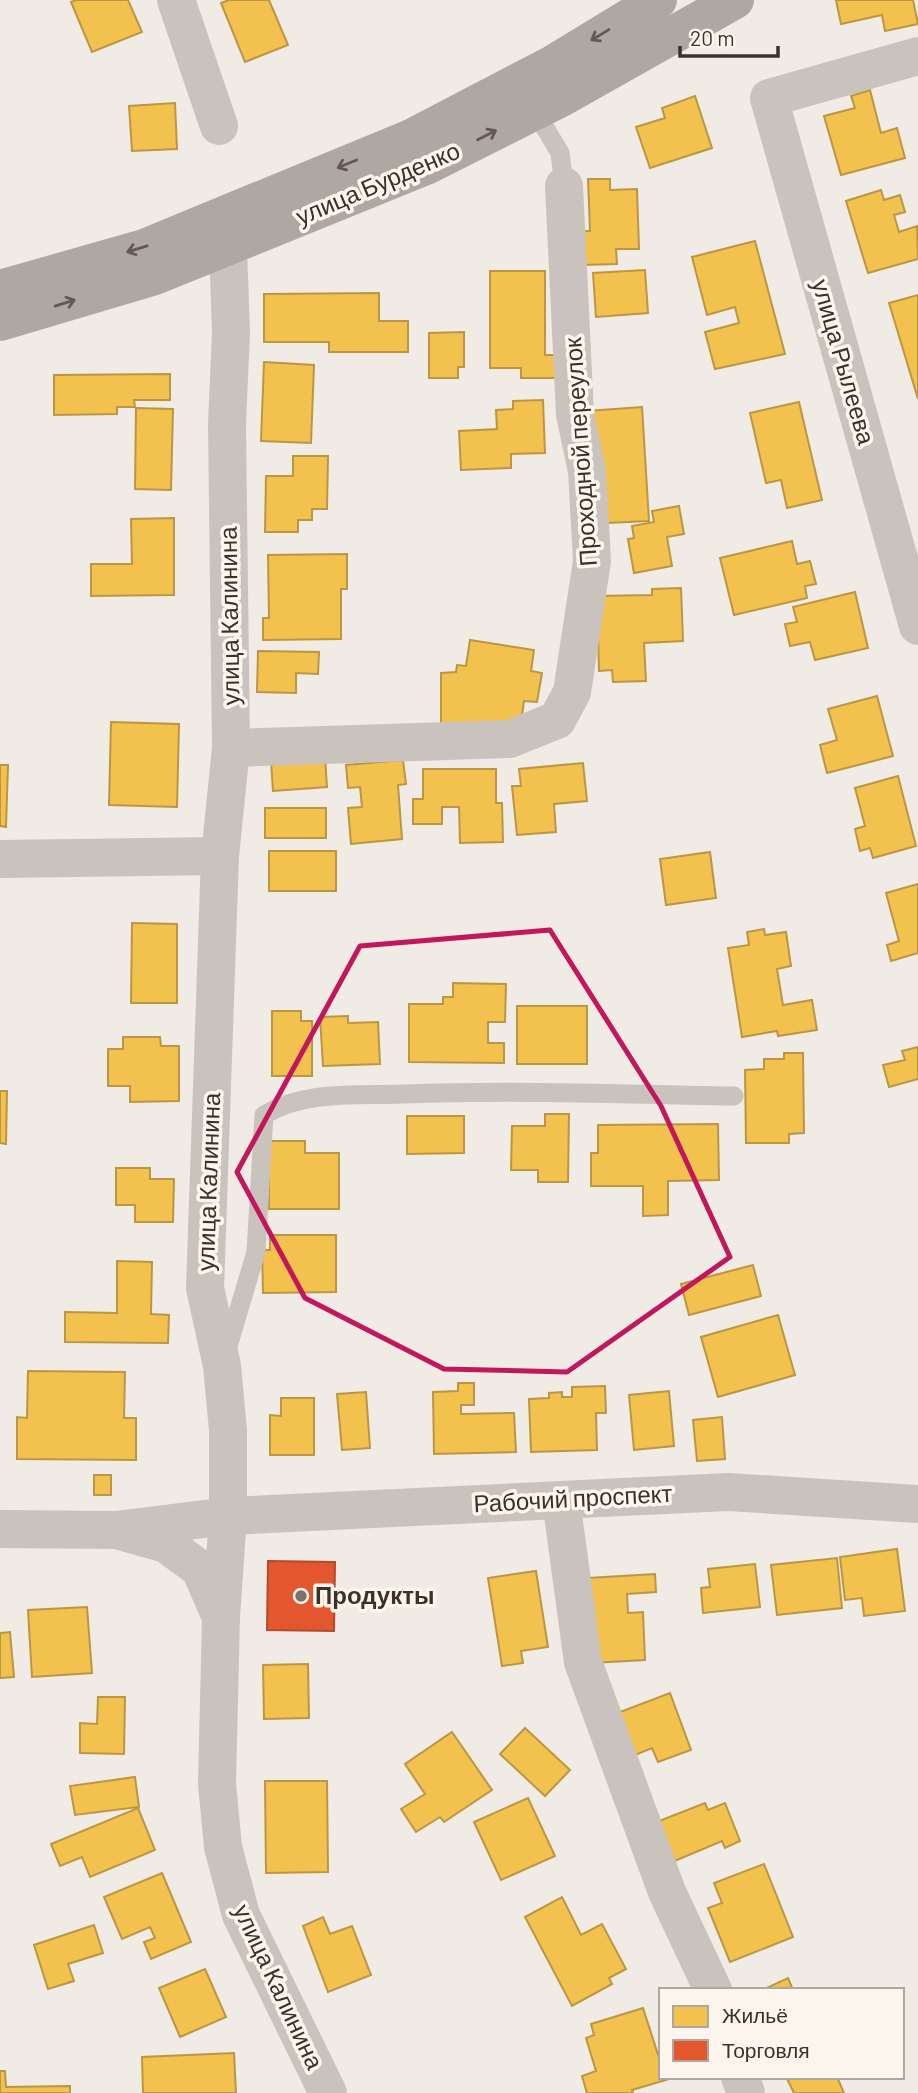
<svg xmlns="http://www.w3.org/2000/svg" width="918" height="2093" font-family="Barlow,sans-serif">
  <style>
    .homes { fill: #f2c14e; stroke: #bb9643; stroke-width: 2 }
    .shops { fill: #e4572e; stroke: #b24b2d; stroke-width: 2 }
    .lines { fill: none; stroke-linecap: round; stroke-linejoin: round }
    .service { stroke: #cac3bd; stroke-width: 19 }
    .minor { stroke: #cac3bd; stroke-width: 38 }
    .primary { stroke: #afa7a2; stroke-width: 38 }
    .oneway { stroke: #645a54 }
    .marked { fill: none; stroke: #c2185b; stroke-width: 5; stroke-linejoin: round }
    .poi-dot { fill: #7b716b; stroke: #fcf5ed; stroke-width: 2.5 }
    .labels { text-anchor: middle; stroke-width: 7; stroke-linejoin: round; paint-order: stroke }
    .street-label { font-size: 24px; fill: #3c302a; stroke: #fcf5ed }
    .poi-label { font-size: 24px; font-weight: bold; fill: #3c302a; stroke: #fcf5ed; text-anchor: start }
  </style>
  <rect width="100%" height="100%" fill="#f0ebe5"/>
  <g class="homes">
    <polygon points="76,0 128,0 142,32 92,52 71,2"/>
    <polygon points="229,0 269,0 288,45 245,62 221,3"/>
    <polygon points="836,0 913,0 918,24 885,31 882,15 841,24"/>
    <polygon points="870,90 881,133 897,128 905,158 841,175 824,116 855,108 851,96"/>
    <polygon points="695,96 712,148 650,168 636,127 665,118 662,108"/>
    <polygon points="175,103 177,149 132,151 129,106"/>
    <polygon points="588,179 610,179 610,190 637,189 639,249 616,249 617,264 582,265 581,231 590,231"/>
    <polygon points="881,190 884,200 900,195 905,212 894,215 899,232 917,226 918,259 868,273 846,201"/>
    <polygon points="755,241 785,354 715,369 705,332 739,323 735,307 707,315 692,257"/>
    <polygon points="645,270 648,313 596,317 593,273"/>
    <polygon points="490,271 545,271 545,355 557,355 557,378 521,378 521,368 490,368"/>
    <polygon points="379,293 379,321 408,321 408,352 329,352 329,342 264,342 264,294"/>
    <polygon points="918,295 918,399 889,303"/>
    <polygon points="464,332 464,367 458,367 458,378 429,378 429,333"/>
    <polygon points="264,362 314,365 311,443 261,441"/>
    <polygon points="170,374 170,400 134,400 135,407 117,407 117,414 54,415 54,375"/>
    <polygon points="543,400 545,453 511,454 511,468 461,470 459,431 497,429 496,410 513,409 513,401"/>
    <polygon points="799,402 822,500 787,508 781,480 766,483 750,413"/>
    <polygon points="642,407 649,521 607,523 587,411"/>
    <polygon points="136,408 173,409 171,490 135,489"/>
    <polygon points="293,456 328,456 327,509 312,509 312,520 298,520 298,532 265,532 266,476 293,476"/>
    <polygon points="679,506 684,534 667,537 672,566 634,573 628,539 634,538 632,526 654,522 652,511"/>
    <polygon points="174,518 174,595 91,596 91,564 132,564 131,519"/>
    <polygon points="792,541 797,564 810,561 816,584 805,586 807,598 734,615 720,558"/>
    <polygon points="347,554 347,589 341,589 341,639 263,640 263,618 269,618 268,555"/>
    <polygon points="681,588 683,641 644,643 646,681 613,682 612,670 599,671 597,596 652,595 652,589"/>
    <polygon points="855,592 868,648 815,660 810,642 790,646 785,624 797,622 793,607"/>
    <polygon points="470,640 534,650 531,671 542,673 537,702 524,701 521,723 441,725 441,673 456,672 457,665 466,666"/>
    <polygon points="258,651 319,652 318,674 296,673 296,693 257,692"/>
    <polygon points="877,696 893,756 827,773 820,745 837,740 828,709"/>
    <polygon points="111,722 179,724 177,807 109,805"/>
    <polygon points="325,757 327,787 273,791 271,761"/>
    <polygon points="403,760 406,784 398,785 402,839 351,844 348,808 362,807 360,787 348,788 346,765"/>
    <polygon points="583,763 587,801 554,804 556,832 517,835 512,786 521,786 519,769"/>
    <polygon points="0,765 8,765 6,827 0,826"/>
    <polygon points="423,769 496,769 496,803 502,803 503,842 460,843 459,807 442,807 442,824 413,824 413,799 423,799"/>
    <polygon points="898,776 916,846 873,858 870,848 860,851 855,829 865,826 855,788"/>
    <rect x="265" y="808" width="61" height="30"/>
    <rect x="269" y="851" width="67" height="40"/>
    <polygon points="710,852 716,898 666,905 660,859"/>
    <polygon points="918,884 918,953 891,961 887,945 899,941 886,893"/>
    <polygon points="132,923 177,924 177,1003 131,1003"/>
    <polygon points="764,929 765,935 786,932 791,966 777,969 783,1005 812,1000 817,1030 778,1036 777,1031 742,1037 728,948 749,945 747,932"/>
    <polygon points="453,983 506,984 505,1022 488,1022 488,1043 504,1043 504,1063 409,1062 409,1004 443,1004 443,997 453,997"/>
    <rect x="517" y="1006" width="70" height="58"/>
    <polygon points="272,1011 301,1011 301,1021 312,1021 312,1076 272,1076"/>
    <polygon points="348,1016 348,1023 378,1022 380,1064 323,1066 320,1017"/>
    <polygon points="123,1037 160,1037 161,1046 179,1046 179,1101 130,1102 130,1086 108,1086 108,1049 123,1049"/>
    <polygon points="918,1047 918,1079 889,1087 883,1065 905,1060 902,1051"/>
    <polygon points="784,1053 803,1053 804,1133 789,1134 789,1143 746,1143 745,1070 764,1069 764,1059 784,1059"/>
    <polygon points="0,1091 7,1091 6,1144 0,1143"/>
    <polygon points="545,1114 569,1114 568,1182 538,1182 538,1170 511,1170 512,1126 545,1126"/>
    <polygon points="407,1116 464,1116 464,1153 407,1154"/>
    <polygon points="718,1124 719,1180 668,1181 668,1215 643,1216 643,1186 591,1186 591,1153 598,1153 598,1125"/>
    <polygon points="269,1141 305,1141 305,1153 339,1153 339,1209 269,1209"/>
    <polygon points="116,1168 150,1168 150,1179 174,1179 173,1222 135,1222 135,1205 116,1205"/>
    <polygon points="270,1235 336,1235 336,1292 263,1293 262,1250 270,1250"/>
    <polygon points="117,1261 152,1262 151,1314 169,1315 168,1343 65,1342 65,1312 117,1313"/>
    <polygon points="753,1265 761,1296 689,1315 681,1284"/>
    <polygon points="778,1315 795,1375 718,1397 701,1337"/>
    <polygon points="28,1371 125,1372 124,1418 136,1418 136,1460 17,1459 17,1417 27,1418"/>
    <polygon points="458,1383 474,1383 474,1405 461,1405 461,1414 514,1413 516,1452 434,1454 433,1392 458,1391"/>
    <polygon points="605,1386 606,1413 596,1413 597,1450 531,1452 529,1399 549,1398 549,1393 562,1392 562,1397 572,1397 572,1387"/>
    <polygon points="669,1391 674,1446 634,1450 629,1395"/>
    <polygon points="366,1392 370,1448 342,1450 337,1394"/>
    <polygon points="281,1398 314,1398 314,1455 270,1455 270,1415 281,1416"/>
    <polygon points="722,1417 725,1459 697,1461 693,1420"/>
    <rect x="94" y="1475" width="17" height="20"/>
    <polygon points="897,1549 905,1611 864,1616 862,1598 845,1600 840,1557"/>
    <polygon points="837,1558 842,1608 777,1615 771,1565"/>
    <polygon points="755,1564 760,1607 703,1613 701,1588 710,1587 708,1569"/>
    <polygon points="536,1571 548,1647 521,1651 523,1663 502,1666 488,1578"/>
    <polygon points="655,1574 656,1592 627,1594 628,1613 643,1612 645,1660 592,1663 588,1578"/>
    <polygon points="87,1607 92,1673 32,1677 28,1610"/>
    <polygon points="10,1632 14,1677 0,1678 0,1633"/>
    <polygon points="308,1664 309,1718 264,1719 263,1665"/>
    <polygon points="670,1693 691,1750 658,1762 652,1748 628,1758 612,1715"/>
    <polygon points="98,1697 125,1697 124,1754 80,1753 80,1723 97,1724"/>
    <polygon points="525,1728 570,1770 545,1796 500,1754"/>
    <polygon points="452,1732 492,1790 444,1822 440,1817 416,1832 401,1809 425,1794 405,1764"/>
    <polygon points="135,1777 139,1807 75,1815 70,1786"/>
    <polygon points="265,1781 327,1781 328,1872 266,1873"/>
    <polygon points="528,1798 555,1856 501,1880 474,1822"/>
    <polygon points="705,1803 708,1810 725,1803 740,1841 725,1848 722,1841 670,1863 654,1823"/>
    <polygon points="138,1808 155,1850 90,1877 82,1857 60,1866 51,1844"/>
    <polygon points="764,1864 793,1937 730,1962 708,1908 722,1903 714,1883"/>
    <polygon points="162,1873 191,1942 151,1959 144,1942 155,1938 150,1927 122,1939 104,1897"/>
    <polygon points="562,1897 581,1935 602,1924 626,1969 609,1978 612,1984 572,2006 525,1917"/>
    <polygon points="323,1917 330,1934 352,1926 371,1975 328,1992 303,1926"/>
    <polygon points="94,1925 103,1953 68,1964 74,1981 48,1989 34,1945"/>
    <polygon points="205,1969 226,2017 180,2037 159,1988"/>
    <polygon points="788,1978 793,1990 762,1990"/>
    <polygon points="643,2008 661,2064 661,2077 666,2080 632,2090 633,2093 587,2093 582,2076 596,2071 586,2038 594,2035 591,2024"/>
    <polygon points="234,2053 236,2093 143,2093 142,2057"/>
    <polygon points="0,2071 5,2071 6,2087 70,2086 70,2093 0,2093"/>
    <polygon points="786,2077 837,2077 844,2093 794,2093"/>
  </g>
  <polygon class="shops" points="268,1561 335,1562 334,1631 267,1630"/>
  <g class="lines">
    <g class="service">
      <polyline points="535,111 560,153 564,186"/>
      <path d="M226 1353 256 1252 264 1115C305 1090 358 1096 404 1094 514 1090 624 1094 734 1096"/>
    </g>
    <g class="minor">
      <polyline points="176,0 219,126"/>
      <polyline points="918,56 769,98 918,626"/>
      <polyline points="228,247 231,332 227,424 231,748 220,856 205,1288 222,1366 228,1430 228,1516 221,1617 217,1784 223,1847 241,1915 328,2093"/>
      <polyline points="231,748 510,739 557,720 572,692 592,561 587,471 575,414 564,186"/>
      <polyline points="0,859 220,856"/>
      <polyline points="561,1500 583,1662 667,1892 713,1990"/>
      <polyline points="0,1529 116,1530 166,1544 200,1569 220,1615"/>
      <polyline points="116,1530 228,1516 728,1492 918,1504"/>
      <polyline points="740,2077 746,2093"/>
    </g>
    <g class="primary">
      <polyline points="0,289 144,248 411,138 553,64 658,0"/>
      <polyline points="0,322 155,276 426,166 563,97 735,0"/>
    </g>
  </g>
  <defs><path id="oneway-shaft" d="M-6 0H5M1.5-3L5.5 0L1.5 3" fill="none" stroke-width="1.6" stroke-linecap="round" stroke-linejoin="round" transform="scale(1.75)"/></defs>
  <g class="oneway">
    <use href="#oneway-shaft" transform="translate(600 35) rotate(149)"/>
    <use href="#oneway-shaft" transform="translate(487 135) rotate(-27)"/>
    <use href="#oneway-shaft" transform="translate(347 164) rotate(158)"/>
    <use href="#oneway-shaft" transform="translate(137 249) rotate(163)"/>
    <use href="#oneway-shaft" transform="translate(65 303) rotate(-17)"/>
  </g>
  <path class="marked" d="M550 930 661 1106 730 1257 567 1372 444 1369 305 1298 237 1172 360 946Z"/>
  <circle class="poi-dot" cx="301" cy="1596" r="7"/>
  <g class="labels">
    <g class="street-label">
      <text transform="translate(378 184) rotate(-23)" y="8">улица Бурденко</text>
      <text transform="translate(843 362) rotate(74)" y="8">улица Рылеева</text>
      <text transform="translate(581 452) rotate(-94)" y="8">Проходной переулок</text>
      <text transform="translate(230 616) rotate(-91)" y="8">улица Калинина</text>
      <text transform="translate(209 1182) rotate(-88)" y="8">улица Калинина</text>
      <text transform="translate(573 1499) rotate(-3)" y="8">Рабочий проспект</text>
      <text transform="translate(278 1987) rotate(65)" y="8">улица Калинина</text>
    </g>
    <g class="poi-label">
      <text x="315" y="1604">Продукты</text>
    </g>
  </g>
  <rect x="659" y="1988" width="245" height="91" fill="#fcf5ed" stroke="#afa69f" stroke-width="2"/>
  <rect x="673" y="2006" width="35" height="21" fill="#f2c14e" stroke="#afa69f" stroke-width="2"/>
  <text x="722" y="2023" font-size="21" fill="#3c302a">Жильё</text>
  <rect x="673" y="2040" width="35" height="21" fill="#e4572e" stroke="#afa69f" stroke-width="2"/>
  <text x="722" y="2058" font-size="21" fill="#3c302a">Торговля</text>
  <path d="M680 46v10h98v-10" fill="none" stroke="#3c302a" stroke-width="3.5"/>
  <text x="690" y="46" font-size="21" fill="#3c302a" stroke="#fcf5ed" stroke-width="5" paint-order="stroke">20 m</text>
</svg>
